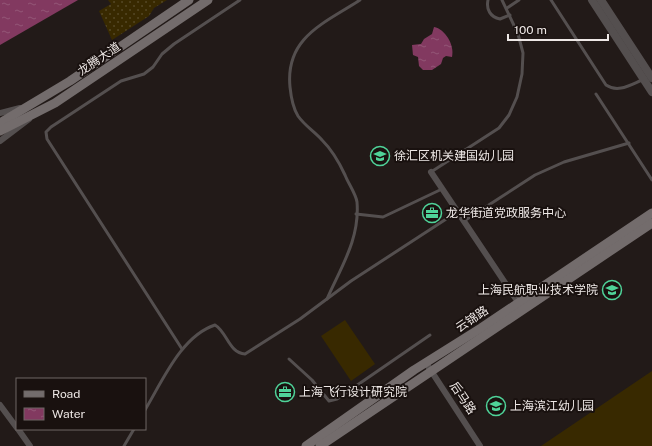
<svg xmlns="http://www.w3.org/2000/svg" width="652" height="446" font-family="'Public Sans','Noto Sans SC',sans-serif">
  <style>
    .green { fill: url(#green-dots) }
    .pitch { fill: #382900 }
    .water { fill: url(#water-ripples) }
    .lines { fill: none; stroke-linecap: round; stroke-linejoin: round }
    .service { stroke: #544f4f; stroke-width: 3 }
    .minor { stroke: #544f4f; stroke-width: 6 }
    .tertiary { stroke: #544f4f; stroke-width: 8 }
    .secondary { stroke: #736c6c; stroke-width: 9 }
    .labels { text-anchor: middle; stroke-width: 4; stroke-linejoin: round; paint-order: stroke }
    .street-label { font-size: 12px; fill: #eee8e6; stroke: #19110f }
    .poi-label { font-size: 12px; fill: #eee8e6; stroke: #19110f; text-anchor: start }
  </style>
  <defs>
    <pattern id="green-dots" width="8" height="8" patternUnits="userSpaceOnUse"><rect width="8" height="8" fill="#382900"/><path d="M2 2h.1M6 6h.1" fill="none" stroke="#554825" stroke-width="1.8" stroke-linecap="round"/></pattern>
    <pattern id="water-ripples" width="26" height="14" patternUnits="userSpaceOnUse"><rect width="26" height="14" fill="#823960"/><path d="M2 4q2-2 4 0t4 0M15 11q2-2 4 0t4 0" fill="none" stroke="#945677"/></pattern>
  </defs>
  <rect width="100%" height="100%" fill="#221a18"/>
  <polygon class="green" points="108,0 167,0 154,8 149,16 112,40 99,11 111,4"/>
  <g class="pitch">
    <polygon points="345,320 375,364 351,381 321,336"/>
    <polygon points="652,371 652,446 541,446"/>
  </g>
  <g class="water">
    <polygon points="0,0 78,0 0,45"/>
    <path d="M434 27C445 29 455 45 452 57L446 56 443 58 441 64 432 70H423L419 66 418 57 413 55 412 45 421 44 424 39 432 34Z"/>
  </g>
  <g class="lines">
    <g class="service">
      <path d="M488 0C486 9 490 17 500 19L510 15"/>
      <path d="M551 0 606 85C618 93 630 85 642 80"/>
      <polyline points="507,8 519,0"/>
      <polyline points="596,94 652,180"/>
      <polyline points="431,172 499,128 509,115 517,97 522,74 523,53 518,34 502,0"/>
      <polyline points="356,214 383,217 442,189"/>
      <polyline points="464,221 535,175 564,162 629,143"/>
      <path d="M327 299C341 267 360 239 357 202 356 194 348 183 345 175 339 162 332 150 322 140 314 131 305 126 298 116 293 108 291 97 290 87 285 37 325 23 360 0"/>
      <polyline points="182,349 47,139 46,132 51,127 121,81 144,74 153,67 162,54 174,44 240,0"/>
      <polyline points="289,359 312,380 329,401 337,399 430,335"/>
      <path d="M145 410C162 382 181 336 215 325 227 332 229 353 245 354L300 319 351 281 457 212"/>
      <polyline points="124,446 134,429"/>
    </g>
    <g class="minor">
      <polyline points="0,113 20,108"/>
      <polyline points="0,141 29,119"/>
      <polyline points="431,172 518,302"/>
      <polyline points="426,363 480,446"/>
      <polyline points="0,405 17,428"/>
      <polyline points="18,429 30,446"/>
    </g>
    <g class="tertiary">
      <polyline points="592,0 652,92"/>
      <polyline points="601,0 652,78"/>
    </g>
    <g class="secondary">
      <polyline points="0,123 70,81 189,0"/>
      <polyline points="0,131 55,103 208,0"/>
      <polyline points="306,446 414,370 481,328 652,213"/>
      <polyline points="320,446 652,223"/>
    </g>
  </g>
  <defs>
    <g id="school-ring" transform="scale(1)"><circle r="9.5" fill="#19110f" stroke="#4fd399" stroke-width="1.5"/><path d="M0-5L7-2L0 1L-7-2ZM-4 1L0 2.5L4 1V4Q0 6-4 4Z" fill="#4fd399"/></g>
    <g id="office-ring" transform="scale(1)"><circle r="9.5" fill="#19110f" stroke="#4fd399" stroke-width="1.5"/><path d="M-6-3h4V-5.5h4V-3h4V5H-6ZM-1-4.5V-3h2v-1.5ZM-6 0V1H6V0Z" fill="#4fd399"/></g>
    <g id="university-ring" transform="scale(1)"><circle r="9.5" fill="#19110f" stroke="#4fd399" stroke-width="1.5"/><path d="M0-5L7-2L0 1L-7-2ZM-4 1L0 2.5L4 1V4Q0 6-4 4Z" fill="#4fd399"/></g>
  </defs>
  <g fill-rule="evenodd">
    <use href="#school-ring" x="380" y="156"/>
    <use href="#office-ring" x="432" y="213"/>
    <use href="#university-ring" x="612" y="290"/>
    <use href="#office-ring" x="285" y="392"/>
    <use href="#school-ring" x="496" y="406"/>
  </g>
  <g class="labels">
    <g class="street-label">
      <text transform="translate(99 59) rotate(-34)" y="4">龙腾大道</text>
      <text transform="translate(472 319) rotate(-34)" y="4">云锦路</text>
      <text transform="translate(463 398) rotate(56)" y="4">后马路</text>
    </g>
    <g class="poi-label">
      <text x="394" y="160">徐汇区机关建国幼儿园</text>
      <text x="446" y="217">龙华街道党政服务中心</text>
      <text x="598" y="294" text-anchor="end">上海民航职业技术学院</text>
      <text x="299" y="396">上海飞行设计研究院</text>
      <text x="510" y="410">上海滨江幼儿园</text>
    </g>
  </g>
  <rect x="16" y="378" width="130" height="52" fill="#19110f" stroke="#6e6765"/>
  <rect x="24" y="391" width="20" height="6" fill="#736c6c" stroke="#6e6765"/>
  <text x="52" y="398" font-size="12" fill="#eee8e6">Road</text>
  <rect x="24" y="408" width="20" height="12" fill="url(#water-ripples)" stroke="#6e6765"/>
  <text x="52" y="418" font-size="12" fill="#eee8e6">Water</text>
  <path d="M508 34v6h100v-6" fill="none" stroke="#eee8e6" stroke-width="2"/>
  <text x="514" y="34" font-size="12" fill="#eee8e6" stroke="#19110f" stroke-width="3" paint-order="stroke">100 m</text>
</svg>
